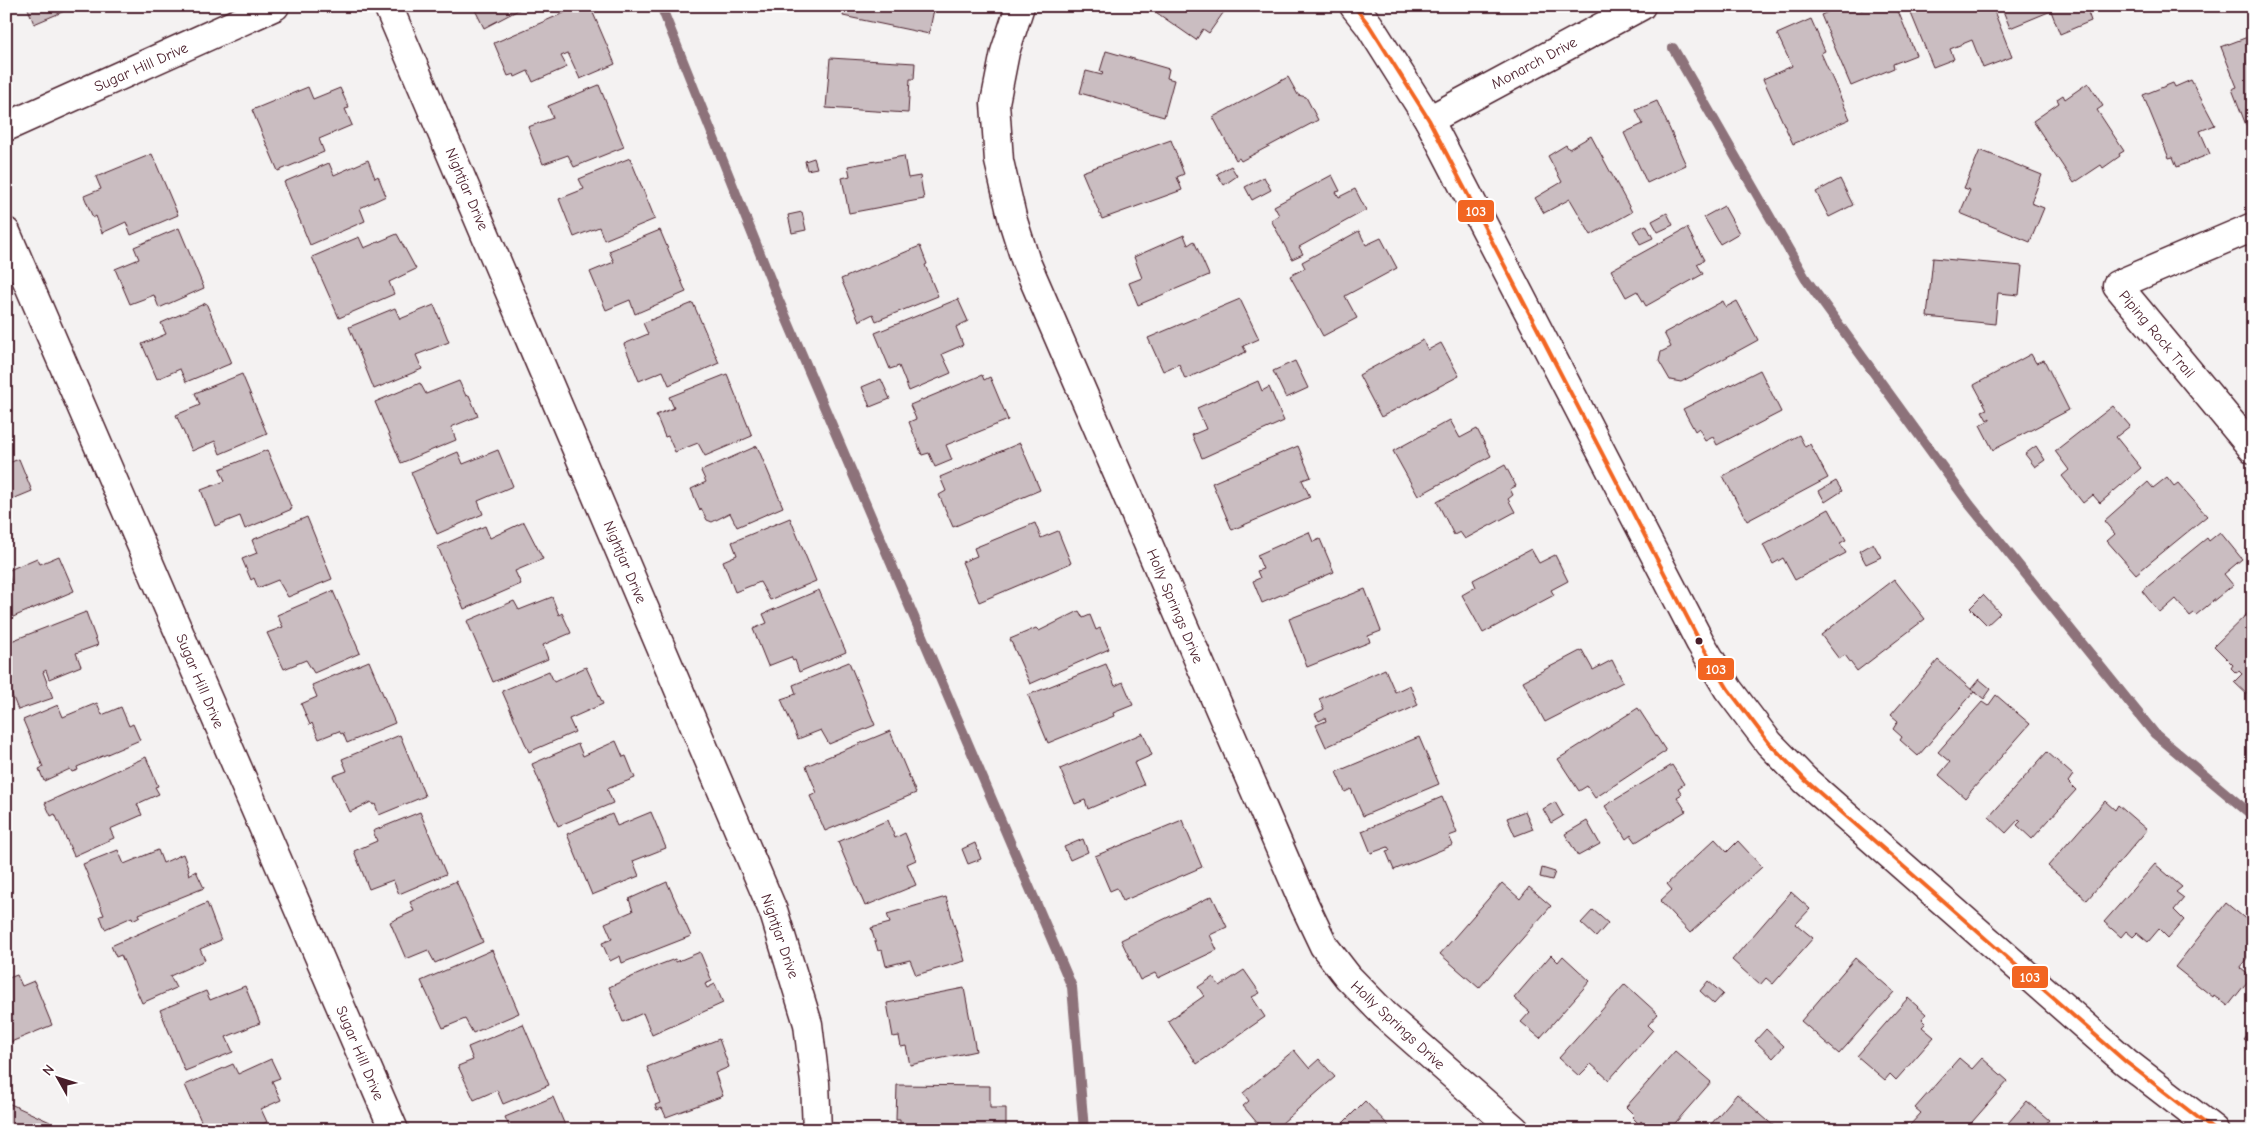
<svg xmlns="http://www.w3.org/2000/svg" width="2259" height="1136" font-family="'Comic Neue',sans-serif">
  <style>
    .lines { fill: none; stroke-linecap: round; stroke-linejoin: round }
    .stream { stroke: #8d727a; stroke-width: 10 }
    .building { fill: #cabdc1; stroke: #4a1f2b }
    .minor-casing { stroke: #4a1f2b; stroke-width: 31 }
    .minor { stroke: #fff; stroke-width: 28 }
    .bus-1-casing { stroke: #fff; stroke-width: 8 }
    .bus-1 { stroke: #f26522; stroke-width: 4 }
    .bus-dot { fill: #4a1f2b; stroke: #fff; stroke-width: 2 }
    .labels { text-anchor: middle; stroke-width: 4.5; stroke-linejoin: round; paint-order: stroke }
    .street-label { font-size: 15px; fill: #4a1f2b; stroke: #fff }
    .line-badge { stroke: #fff; stroke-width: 2 }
    .badge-label { font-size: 14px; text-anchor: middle; font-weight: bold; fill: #fff }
  </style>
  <rect width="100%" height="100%" fill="#f4f2f2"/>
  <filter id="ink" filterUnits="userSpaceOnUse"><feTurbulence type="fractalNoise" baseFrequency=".02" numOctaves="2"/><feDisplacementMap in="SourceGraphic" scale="10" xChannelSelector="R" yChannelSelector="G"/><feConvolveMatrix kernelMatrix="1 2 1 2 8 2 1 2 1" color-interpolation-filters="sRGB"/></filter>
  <g filter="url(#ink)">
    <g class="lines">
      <g class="stream">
        <polyline points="661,6 779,301 1072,987 1084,1130"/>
        <polyline points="1673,48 1805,278 1970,505 2155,734 2253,816"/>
      </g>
    </g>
    <g class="building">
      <polygon points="27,6 66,6 67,10 34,24"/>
      <polygon points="473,6 526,6 484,28"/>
      <polygon points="580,6 590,6 615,64 580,79 568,53 561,56 567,67 533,82 528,71 515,77 514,74 508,76 494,43"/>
      <polygon points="845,6 921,6 934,9 929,34 843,16"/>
      <polygon points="1147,6 1228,6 1209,33 1203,29 1196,40"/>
      <polygon points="1842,6 1860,6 1861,10 1871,6 1896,6 1916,55 1893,64 1894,68 1851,86 1821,15"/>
      <polygon points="1908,6 1992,6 2012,57 1983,68 1972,40 1950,49 1954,59 1933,67"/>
      <polygon points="2001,6 2086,6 2091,21 2060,34 2051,11 2010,28"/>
      <polygon points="1811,19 1825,51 1821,53 1850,119 1793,144 1763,79 1792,66 1777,34"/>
      <polygon points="2253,35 2253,122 2246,125 2232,89 2237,87 2221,47"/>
      <polygon points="1106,51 1169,69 1167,78 1174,80 1164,117 1080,93 1086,71 1102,75 1103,72 1100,71"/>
      <polygon points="830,58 915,63 914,79 910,79 908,113 826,108"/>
      <polygon points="1288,77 1298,95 1306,97 1318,120 1241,161 1239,158 1236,160 1213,117"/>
      <polygon points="2191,80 2215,125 2200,131 2210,154 2177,167 2173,157 2169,158 2143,95 2173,83 2175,87"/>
      <polygon points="2088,83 2103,106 2097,110 2124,151 2119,154 2120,156 2103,168 2101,165 2074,183 2033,121 2059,103 2057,99 2063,95 2065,99"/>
      <polygon points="599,85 624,147 574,167 568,155 543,164 528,127 553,118 548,106"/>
      <polygon points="308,87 313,99 340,88 349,108 345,109 352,125 319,139 324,152 278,171 252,110"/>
      <polygon points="1657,101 1686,165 1647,183 1624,133 1643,124 1636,110"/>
      <polygon points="1591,136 1632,212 1591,235 1570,199 1544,213 1535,198 1562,182 1548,156 1566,145 1569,149"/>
      <polygon points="1171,140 1184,174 1177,177 1182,190 1102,219 1082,172"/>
      <polygon points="1980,150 2042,175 2031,203 2044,208 2030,242 1960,213 1970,190 1964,188"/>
      <polygon points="152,154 178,215 131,235 126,222 102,233 96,216 93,218 84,196 101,189 96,177"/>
      <polygon points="904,156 908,178 920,176 924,199 849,213 842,178 850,176 848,166"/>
      <polygon points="630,158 655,219 604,240 599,227 574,237 559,199 584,189 579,179"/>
      <polygon points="814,158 817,168 807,170 805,161"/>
      <polygon points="368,160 375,178 378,176 386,196 360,208 365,221 310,245 284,182 329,163 334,175"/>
      <polygon points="1231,166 1237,176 1224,185 1217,174"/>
      <polygon points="1332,175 1340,191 1336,192 1339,197 1355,189 1366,210 1299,247 1303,254 1292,259 1271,220 1279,215 1274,206"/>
      <polygon points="1264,177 1271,190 1252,200 1245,187"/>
      <polygon points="1840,179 1853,205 1829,217 1816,192"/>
      <polygon points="1724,206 1739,233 1720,244 1704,217"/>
      <polygon points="802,212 806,230 792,233 788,215"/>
      <polygon points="1667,213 1673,225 1658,232 1652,221"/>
      <polygon points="1646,225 1653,238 1640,244 1633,231"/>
      <polygon points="179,228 204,288 159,308 154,295 130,304 115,269 139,259 134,247"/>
      <polygon points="1687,228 1704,260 1697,264 1703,274 1646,306 1637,291 1626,297 1611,270"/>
      <polygon points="660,230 686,292 635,314 630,300 606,310 590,272 614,262 609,251"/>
      <polygon points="1359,231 1366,245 1381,238 1397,268 1345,296 1357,318 1323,336 1290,276 1305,268 1302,262"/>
      <polygon points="397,234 416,269 389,282 394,294 339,318 312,257 359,237 364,248"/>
      <polygon points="1184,235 1188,245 1194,241 1209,275 1138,305 1129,283 1142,278 1134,257"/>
      <polygon points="920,246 927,264 925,265 938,296 876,321 873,314 859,321 841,279"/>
      <polygon points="1933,258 2022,266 2019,295 1998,293 1995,324 1927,317"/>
      <polygon points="958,299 968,321 956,327 963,345 942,354 951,373 909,391 899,366 890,369 875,333"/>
      <polygon points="1240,299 1259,339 1243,346 1246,352 1185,379 1179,364 1163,371 1148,338"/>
      <polygon points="1723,301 1726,307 1737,301 1758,340 1681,382 1670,380 1659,361 1661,352 1671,347 1664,333"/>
      <polygon points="206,303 232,363 186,382 180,369 157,379 142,344 166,334 161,323"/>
      <polygon points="693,303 719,363 669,385 663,371 639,381 624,344 648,334 643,323"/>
      <polygon points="434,305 449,342 416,355 422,369 374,389 349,327 395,308 400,319"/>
      <polygon points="1423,340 1428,350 1441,343 1459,376 1381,417 1359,375"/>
      <polygon points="2031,354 2036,363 2044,360 2069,410 1993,450 1980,425 1990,420 1990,418 1987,420 1982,411 1987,409 1974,385"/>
      <polygon points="1295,361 1308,388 1286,398 1273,371"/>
      <polygon points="1760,370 1781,412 1717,445 1713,437 1705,441 1699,428 1695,431 1683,409"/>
      <polygon points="242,374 267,434 220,454 215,441 192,451 176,415 200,405 195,393"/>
      <polygon points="727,374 752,436 705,456 698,443 675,452 668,436 665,437 656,415 674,408 669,397"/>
      <polygon points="982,375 984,380 990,377 1008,420 946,445 952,460 935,467 929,453 922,455 909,422 916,419 910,405"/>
      <polygon points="881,379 890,399 870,407 862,387"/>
      <polygon points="459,381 466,396 469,395 478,416 451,427 456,440 401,463 375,402 420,383 426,394"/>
      <polygon points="1258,381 1262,391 1269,387 1284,421 1202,458 1192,435 1206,429 1197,408"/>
      <polygon points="2113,406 2130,426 2116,437 2141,468 2100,503 2093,495 2083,503 2062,476 2069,470 2055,451"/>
      <polygon points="1450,420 1460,438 1477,429 1491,456 1418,496 1393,451"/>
      <polygon points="1799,435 1805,447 1810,444 1828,478 1747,521 1723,476"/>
      <polygon points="1020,443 1040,490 953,527 939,495 946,491 940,477"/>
      <polygon points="757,446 783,507 737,527 730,513 712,522 707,520 701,508 700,510 691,489 706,482 701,471"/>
      <polygon points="1298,446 1311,477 1302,480 1310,497 1232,530 1212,483"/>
      <polygon points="2036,446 2045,460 2035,467 2025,454"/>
      <polygon points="267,450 292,509 245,529 240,516 215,526 201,490 225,481 220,469"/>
      <polygon points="498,450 513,486 478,501 483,514 437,534 411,472 458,452 463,464"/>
      <polygon points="19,459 32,491 8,501 11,508 6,510 6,464"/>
      <polygon points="1505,465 1516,486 1510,489 1513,495 1508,499 1515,512 1465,539 1460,532 1454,535 1437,502"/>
      <polygon points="2167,477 2174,486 2178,483 2207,516 2136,574 2107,541 2115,534 2104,521 2148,482 2153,488"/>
      <polygon points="1836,481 1842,491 1825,502 1819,491"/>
      <polygon points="1829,509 1846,540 1840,543 1846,553 1795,580 1783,558 1773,564 1763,545"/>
      <polygon points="307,517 332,579 288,597 278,580 258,588 254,578 251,580 242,559 257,553 252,540"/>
      <polygon points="790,518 816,581 770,600 760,582 735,592 723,561 737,555 732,542"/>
      <polygon points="524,522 543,559 515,571 521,584 464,609 438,547 485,526 490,538"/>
      <polygon points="1035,523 1041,538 1058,531 1071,563 979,602 962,562 977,556 974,548"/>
      <polygon points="1309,532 1313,542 1320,539 1334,572 1262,603 1253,581 1260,578 1257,571 1263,569 1257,555"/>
      <polygon points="2220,532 2242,559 2224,574 2233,585 2196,615 2194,613 2190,616 2176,599 2160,613 2142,591 2207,538 2209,541"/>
      <polygon points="1873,543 1881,557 1866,564 1859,551"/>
      <polygon points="1531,549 1539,563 1555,555 1568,581 1551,590 1554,595 1483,633 1462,595 1476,587 1473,580"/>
      <polygon points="59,556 74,591 6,620 6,583 11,581 7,571 37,558 40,564"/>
      <polygon points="1894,579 1925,619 1857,671 1845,655 1839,659 1821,635"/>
      <polygon points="1365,589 1381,631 1368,636 1370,642 1307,667 1289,619"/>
      <polygon points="819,590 846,652 799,672 795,660 793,661 791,657 768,666 753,629 767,623 763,614"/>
      <polygon points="333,591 360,653 314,673 306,660 284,669 267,633 283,627 277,615"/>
      <polygon points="1983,595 2000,613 1987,625 1970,608"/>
      <polygon points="552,597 559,615 562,613 571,633 543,645 548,659 493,682 467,621 514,601 519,610"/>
      <polygon points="2253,608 2253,700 2234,682 2242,674 2239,671 2236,673 2231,668 2233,665 2214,646"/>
      <polygon points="1079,611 1083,618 1090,615 1096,630 1100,628 1109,649 1030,684 1010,639 1036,628 1039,631"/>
      <polygon points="86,612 98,645 76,653 81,666 49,679 46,670 43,672 53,698 18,710 6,680 6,643"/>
      <polygon points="1582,650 1593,670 1612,660 1623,682 1545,722 1523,681"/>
      <polygon points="1938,660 1974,692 1918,756 1900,740 1902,737 1893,729 1898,721 1891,715"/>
      <polygon points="369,661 395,723 347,743 343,733 341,734 339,731 319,739 312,723 310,725 301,704 317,697 312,685"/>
      <polygon points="849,662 875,725 829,744 821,730 798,739 781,699 796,694 793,685"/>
      <polygon points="1106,664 1115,686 1123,682 1133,705 1113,713 1114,716 1048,743 1028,695"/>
      <polygon points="586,667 603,704 569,719 575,732 529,752 502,691 549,671 554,682"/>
      <polygon points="1385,669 1395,692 1410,685 1418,705 1326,747 1316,725 1326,721 1325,718 1319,721 1315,714 1324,709 1319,699"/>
      <polygon points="1979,679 1991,689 1984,699 1971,689"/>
      <polygon points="1996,695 2030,724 1965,798 1939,775 1950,762 1938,752 1982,702 1988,706"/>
      <polygon points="97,703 102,715 121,707 129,726 133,724 140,740 77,767 78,770 72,772 70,769 44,781 39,769 43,767 23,720 58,705 63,717"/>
      <polygon points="1638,708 1666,751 1595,798 1587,786 1579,791 1558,759"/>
      <polygon points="890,731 916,793 825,831 810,796 817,793 806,766"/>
      <polygon points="1143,733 1152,755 1134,763 1144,785 1088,809 1085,800 1075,804 1060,769"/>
      <polygon points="400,735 425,796 379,815 375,804 373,805 371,802 350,812 333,776 347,771 342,759"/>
      <polygon points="1419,737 1439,784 1363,816 1351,789 1345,792 1336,772"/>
      <polygon points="616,741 623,757 626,756 635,778 607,789 613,803 558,826 532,764 578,744 583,756"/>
      <polygon points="2047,752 2073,775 2068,782 2076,790 2032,839 2017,825 2021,821 2019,819 2006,833 1989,817"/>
      <polygon points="146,757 158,786 155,787 159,794 137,804 142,815 110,829 114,838 74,856 55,814 51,816 45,803"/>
      <polygon points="1672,765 1684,784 1678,788 1682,794 1677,797 1686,811 1636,842 1631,835 1626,839 1605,806"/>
      <polygon points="1442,797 1457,833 1449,836 1453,845 1394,870 1386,851 1390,850 1388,847 1371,853 1362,831"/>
      <polygon points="2105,801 2115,810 2118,805 2147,830 2087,900 2048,866"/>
      <polygon points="1555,802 1563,816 1551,823 1543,809"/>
      <polygon points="1525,811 1533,829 1515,836 1507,818"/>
      <polygon points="420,812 446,874 399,894 393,880 369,889 354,851 377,841 373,831"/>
      <polygon points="651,812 666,848 633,861 639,876 592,895 567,834 612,814 617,826"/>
      <polygon points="888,820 895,838 905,833 916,860 907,864 916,885 865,906 838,842"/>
      <polygon points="1182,820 1202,867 1123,901 1117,888 1110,891 1095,856"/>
      <polygon points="1587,821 1600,844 1578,856 1565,834"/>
      <polygon points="1083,839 1088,852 1070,860 1064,847"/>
      <polygon points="1715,839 1727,852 1738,841 1762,867 1690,933 1660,901 1672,890 1667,884"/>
      <polygon points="975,843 981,859 968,864 962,849"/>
      <polygon points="118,850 124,864 158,850 163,863 183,854 189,870 188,871 189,875 196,871 204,888 139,914 140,916 133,920 132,917 105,929 100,916 104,915 83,864"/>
      <polygon points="2155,864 2182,887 2176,892 2184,898 2174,910 2184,920 2168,938 2159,929 2148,942 2137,933 2133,937 2126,931 2121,937 2104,922"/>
      <polygon points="1542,868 1555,872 1552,880 1540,877"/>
      <polygon points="456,881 483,942 435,963 428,950 406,959 390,922 414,911 410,902"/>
      <polygon points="667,882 691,936 622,963 620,956 610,961 602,943 612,939 605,923 633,911 629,899"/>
      <polygon points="1502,883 1520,899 1529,887 1551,906 1479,988 1440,954"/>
      <polygon points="1791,892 1810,909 1796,924 1813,938 1773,984 1766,978 1760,985 1732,960"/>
      <polygon points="1212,896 1227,927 1210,935 1217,950 1158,978 1155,973 1140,980 1121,940"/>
      <polygon points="946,897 965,961 916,975 910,960 886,966 882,950 878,951 871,928 890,923 887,914"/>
      <polygon points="207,903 221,940 200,949 205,960 170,976 176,988 142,1003 121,955 116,957 111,946"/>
      <polygon points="2226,903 2253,925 2253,952 2240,968 2251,977 2228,1006 2214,995 2213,997 2175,967"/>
      <polygon points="1593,910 1608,923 1596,937 1581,923"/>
      <polygon points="492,950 519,1013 473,1033 465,1019 443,1028 421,981"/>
      <polygon points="700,952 712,981 705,984 707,988 715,984 723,1003 652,1035 643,1013 623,1022 609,987 659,965 675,959 676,962"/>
      <polygon points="1551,955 1558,962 1563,956 1590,981 1540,1038 1521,1022 1530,1012 1514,998"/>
      <polygon points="1855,958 1894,992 1839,1054 1801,1021"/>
      <polygon points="1244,970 1260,993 1252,997 1265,1017 1197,1064 1168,1021 1204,996 1198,987 1213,977 1220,986"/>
      <polygon points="17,975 22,986 34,981 52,1025 11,1042 6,1040 6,979"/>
      <polygon points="1708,981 1723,994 1714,1004 1700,991"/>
      <polygon points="1625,984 1658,1014 1648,1025 1653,1030 1609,1080 1591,1064 1579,1076 1559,1058"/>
      <polygon points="245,986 260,1023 226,1037 233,1052 185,1071 160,1010 206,991 210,1000"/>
      <polygon points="964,988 976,1051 910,1065 906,1046 901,1047 899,1036 893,1037 887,1003"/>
      <polygon points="1908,998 1926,1014 1922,1019 1926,1023 1922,1027 1934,1037 1896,1080 1890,1074 1885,1080 1857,1056"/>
      <polygon points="523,1024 549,1085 503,1104 497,1090 474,1100 458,1066 473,1060 468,1047"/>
      <polygon points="1766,1029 1784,1046 1773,1058 1755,1041"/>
      <polygon points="2253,1029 2253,1046 2244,1040"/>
      <polygon points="719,1039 729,1067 715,1073 723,1096 666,1117 662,1108 657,1110 655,1105 660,1103 647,1067"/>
      <polygon points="1294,1050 1309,1068 1319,1059 1335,1077 1274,1130 1263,1130 1243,1106 1249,1101 1243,1093"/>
      <polygon points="1675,1051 1711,1082 1669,1130 1638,1130 1643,1123 1641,1121 1639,1124 1632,1117 1634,1115 1626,1107"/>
      <polygon points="1959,1058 1972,1069 1982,1058 2008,1081 1965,1130 1915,1130 1910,1125 1921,1113 1915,1108"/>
      <polygon points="271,1059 280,1078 272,1081 281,1100 261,1109 267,1122 250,1130 205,1130 185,1085 233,1064 238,1074"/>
      <polygon points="897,1085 990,1086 990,1108 1006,1108 1006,1130 900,1130 900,1120 896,1120"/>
      <polygon points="1737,1094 1776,1128 1774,1130 1706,1130"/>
      <polygon points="553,1097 567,1130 501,1130 509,1126 505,1117"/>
      <polygon points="1365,1101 1389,1126 1386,1130 1336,1130"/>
      <polygon points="2027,1101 2049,1120 2041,1130 2002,1130"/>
      <polygon points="6,1102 50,1122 46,1130 6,1130"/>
    </g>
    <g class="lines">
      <g class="minor-casing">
        <g id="minor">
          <polyline points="388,6 774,913 808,1024 815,1083 817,1130"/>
          <polyline points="1020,6 1005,52 995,103 999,161 1013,221 1026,262 1305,906 1324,946 1348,977 1385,1015 1515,1130"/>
          <polyline points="1354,6 1369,25 1429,120 1700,642 1728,689 1769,743 1805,780 2126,1062 2214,1130"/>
          <polyline points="1429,120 1641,6"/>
          <polyline points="6,127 275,6"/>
          <polyline points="2253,227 2117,285 2253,449"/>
          <polyline points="6,232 394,1130"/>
        </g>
      </g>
      <use href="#minor" class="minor"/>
      <g class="bus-1-casing">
        <polyline id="bus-1" points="1354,6 1369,25 1429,120 1700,642 1728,689 1769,743 1805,780 2126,1062 2214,1130"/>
      </g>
      <use href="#bus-1" class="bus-1"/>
    </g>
  </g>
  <circle class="bus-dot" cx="1699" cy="641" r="4.5"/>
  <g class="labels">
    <g class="street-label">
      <text transform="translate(1534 63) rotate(-28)" y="5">Monarch Drive</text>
      <text transform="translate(141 67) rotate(-24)" y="5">Sugar Hill Drive</text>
      <text transform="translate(467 189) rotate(67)" y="5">Nightjar Drive</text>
      <text transform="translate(2157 334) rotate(50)" y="5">Piping Rock Trail</text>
      <text transform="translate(625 562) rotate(67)" y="5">Nightjar Drive</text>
      <text transform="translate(1175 606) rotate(67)" y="5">Holly Springs Drive</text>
      <text transform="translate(200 681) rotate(67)" y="5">Sugar Hill Drive</text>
      <text transform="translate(780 936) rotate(71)" y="5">Nightjar Drive</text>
      <text transform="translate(1398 1025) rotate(43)" y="5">Holly Springs Drive</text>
      <text transform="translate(360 1053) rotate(67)" y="5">Sugar Hill Drive</text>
    </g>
  </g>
  <g class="line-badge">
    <rect x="1457" y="199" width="38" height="24" rx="5" fill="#f26522"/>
    <rect x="1697" y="657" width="38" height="24" rx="5" fill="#f26522"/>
    <rect x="2011" y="965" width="38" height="24" rx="5" fill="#f26522"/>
  </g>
  <g class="badge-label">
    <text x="1476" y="216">103</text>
    <text x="1716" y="674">103</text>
    <text x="2030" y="982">103</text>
  </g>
  <rect width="2259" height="1136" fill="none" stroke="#fff" stroke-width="25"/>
  <rect x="12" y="12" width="2234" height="1111" fill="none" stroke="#4a1f2b" stroke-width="2" filter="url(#ink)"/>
  <g transform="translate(58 1078) rotate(309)" stroke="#ffffff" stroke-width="4" paint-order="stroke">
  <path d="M0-4L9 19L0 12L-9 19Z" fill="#4a1f2b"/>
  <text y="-8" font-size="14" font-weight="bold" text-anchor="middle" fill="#4a1f2b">N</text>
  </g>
</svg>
